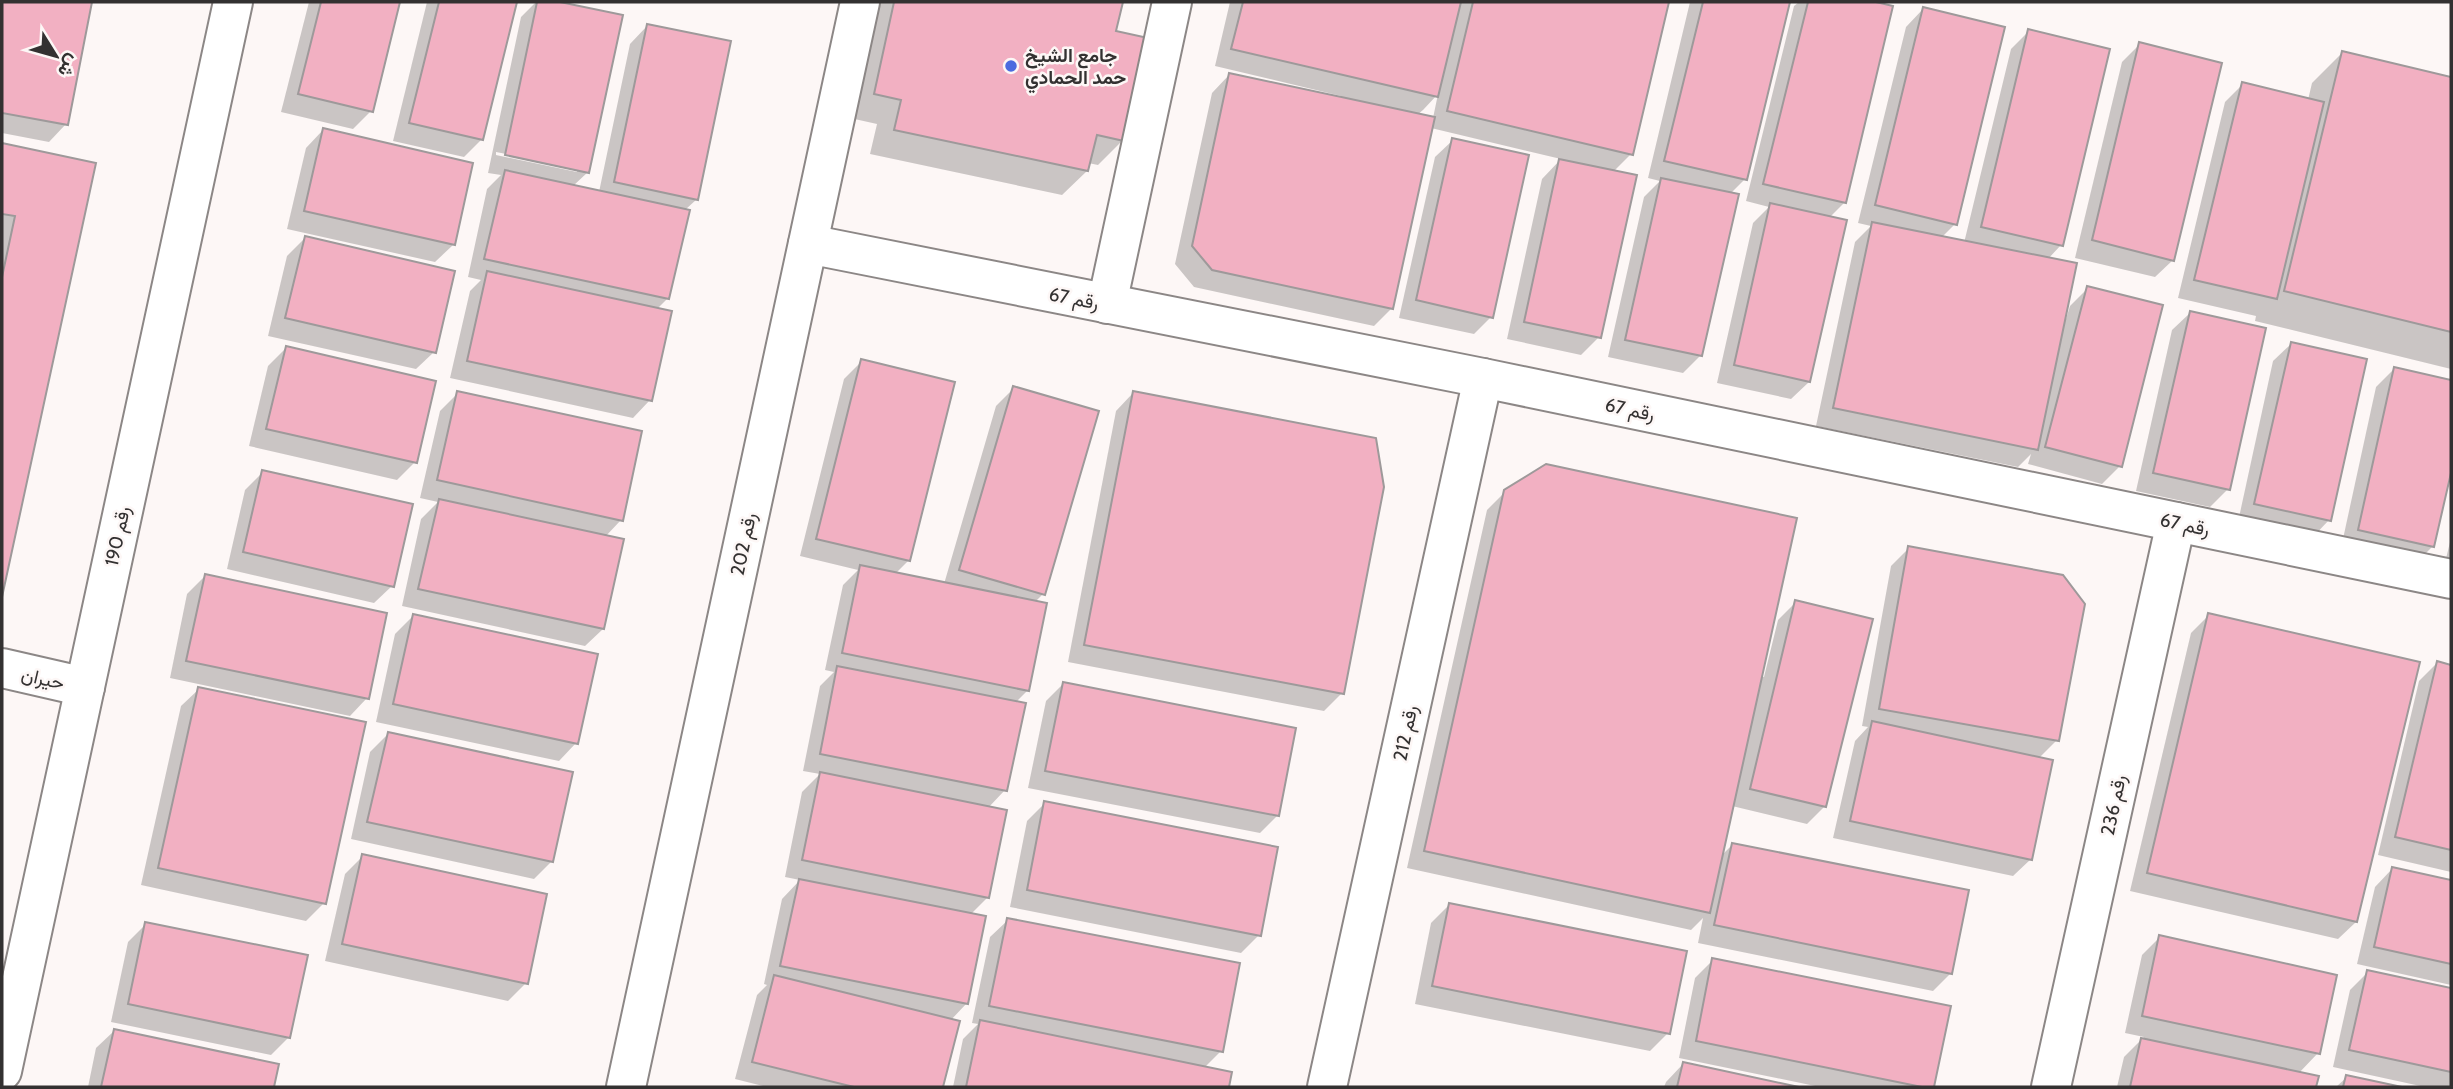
<svg xmlns="http://www.w3.org/2000/svg" width="2453" height="1089" font-family="Cabin,Vazirmatn,sans-serif">
  <style>
    .shadow { fill: #0003; fill-rule: evenodd }
    .building { fill: #f2b0c2; stroke: #9e999a; stroke-width: 2 }
    .lines { fill: none; stroke-linecap: round; stroke-linejoin: round }
    .street-casing { stroke: #8c8786; stroke-width: 42 }
    .street { stroke: #fff; stroke-width: 38 }
    .poi-dot { fill: #4c6bdf; stroke: #fdf7f6; stroke-width: 2.5 }
    .labels { text-anchor: middle; stroke-width: 5; stroke-linejoin: round; paint-order: stroke }
    .poi-label { font-size: 19px; font-weight: bold; fill: #333131; stroke: #fdf7f6; text-anchor: start }
    .street-label { font-size: 19px; fill: #333131; stroke: #fdf7f6 }
  </style>
  <rect width="100%" height="100%" fill="#fdf7f6"/>
  <g class="shadow">
    <polygon points="2,2 90,2 66,124 49,142 2,133"/>
    <polygon points="309,2 398,2 371,111 353,129 281,112"/>
    <polygon points="427,2 515,2 482,139 464,157 393,141"/>
    <path d="M536 2H552L621 16 588 172 573 186 599 192 630 44 647 26 697 199 685 210 668 298 656 310 650 400 633 418 450 378 470 291 481 280 468 277 487 189 501 175 488 173 521 17ZM496 152 577 168V172L496 155Z"/>
    <polygon points="876,2 1121,2 1113,32 1123,140 1098,165 1088,163 1087,171 1062,195 870,154 877,124 850,118"/>
    <path d="M1230 2H1667L1631 154 1613 172 1599 337 1581 355 1507 339 1542 179 1561 159 1431 128 1392 308 1374 326 1194 287 1175 264 1212 93 1229 75 1341 99V96L1215 66ZM1438 94 1433 118 1417 115 1423 110Z"/>
    <polygon points="1690,2 1788,2 1745,179 1730,194 1701,355 1683,373 1608,357 1644,197 1660,181 1648,178"/>
    <polygon points="1799,2 1869,2 1891,7 1845,202 1829,218 1809,382 1791,399 1717,383 1753,223 1769,207 1746,201 1794,6"/>
    <polygon points="1923,9 1955,224 1941,238 1964,243 2011,49 2029,31 2061,245 2048,259 2063,318 2066,319 2070,306 2088,288 2120,466 2102,484 2028,464 2031,454 2018,467 1816,426 1855,242 1871,226 1858,223 1906,27"/>
    <polygon points="2140,44 2173,260 2155,277 2075,258 2122,62"/>
    <polygon points="2342,53 2451,79 2451,369 2255,321 2256,316 2178,298 2225,102 2243,84 2308,100 2312,83"/>
    <polygon points="323,130 471,165 453,245 435,262 287,229 306,148"/>
    <polygon points="1453,140 1491,317 1474,334 1399,318 1435,157"/>
    <polygon points="2,144 94,164 2,589"/>
    <polygon points="305,238 434,352 416,369 268,336 287,256"/>
    <polygon points="2190,313 2228,489 2210,507 2136,491 2172,330"/>
    <polygon points="2291,344 2329,520 2312,538 2238,522 2273,361"/>
    <polygon points="286,348 415,462 397,480 249,446 268,366"/>
    <polygon points="862,361 909,560 895,574 944,584 996,406 1014,388 1043,594 1035,602 1028,690 1015,703 1005,790 988,808 988,897 970,915 967,1003 950,1021 958,1023 941,1087 767,1087 735,1079 757,995 767,985 764,984 782,899 800,880 785,877 802,792 820,774 803,771 820,686 834,672 825,670 843,585 858,570 800,556 844,379"/>
    <polygon points="2394,369 2451,382 2451,465 2433,546 2415,564 2341,548 2376,387"/>
    <polygon points="458,393 621,520 605,537 603,629 585,646 402,606 421,519 438,502 420,498 440,411"/>
    <polygon points="1133,393 1342,693 1324,711 1068,662 1116,411"/>
    <polygon points="263,472 392,586 374,603 227,569 245,490"/>
    <polygon points="1505,492 1761,676 1764,677 1778,620 1796,602 1825,806 1807,824 1732,806 1721,856 1732,845 1951,973 1933,991 1698,943 1703,918 1691,930 1407,868 1487,510"/>
    <polygon points="2451,538 2451,573 2443,571"/>
    <polygon points="1909,548 2057,740 2039,758 2031,859 2013,876 1833,838 1855,741 1868,727 1862,726 1891,566"/>
    <polygon points="205,576 367,698 350,716 170,678 187,594"/>
    <polygon points="2209,615 2356,922 2338,939 2130,891 2191,633"/>
    <polygon points="413,616 576,743 559,761 376,722 395,634"/>
    <polygon points="2437,663 2451,667 2451,872 2378,855 2419,681"/>
    <polygon points="1063,684 1278,815 1260,833 1028,788 1046,701"/>
    <polygon points="199,689 324,903 306,921 141,885 181,706"/>
    <polygon points="388,734 552,861 534,879 351,839 370,752"/>
    <polygon points="1045,803 1259,935 1241,953 1010,907 1027,821"/>
    <polygon points="363,856 526,983 508,1001 325,961 345,874"/>
    <polygon points="2392,869 2451,882 2451,985 2357,964 2375,887"/>
    <polygon points="1449,905 1668,1033 1650,1051 1415,1004 1431,923"/>
    <polygon points="1008,920 1221,1051 1204,1068 1230,1073 1227,1087 953,1087 963,1039 978,1024 972,1023 990,937"/>
    <polygon points="146,924 289,1037 271,1055 111,1022 128,942"/>
    <polygon points="2160,937 2318,1053 2298,1074 2316,1078 2314,1087 2117,1087 2124,1057 2144,1037 2125,1033 2142,955"/>
    <polygon points="1713,960 1949,1007 1932,1087 1820,1087 1679,1058 1695,978"/>
    <polygon points="2368,972 2451,990 2451,1087 2425,1087 2333,1067 2350,990"/>
    <polygon points="114,1031 277,1065 272,1087 88,1087 96,1048"/>
    <polygon points="1683,1064 1791,1087 1664,1087 1666,1082"/>
    <polygon points="2347,1077 2393,1087 2336,1087"/>
  </g>
  <g class="building">
    <polygon points="2,2 92,2 68,125 2,113"/>
    <polygon points="321,2 400,2 373,112 298,94"/>
    <polygon points="439,2 517,2 483,140 409,123"/>
    <polygon points="537,2 560,2 623,15 589,173 505,155"/>
    <polygon points="894,2 1123,2 1116,31 1148,38 1124,141 1097,135 1088,171 894,130 901,100 874,94"/>
    <polygon points="1243,2 1461,2 1438,97 1231,49"/>
    <polygon points="1473,2 1669,2 1633,155 1447,111"/>
    <polygon points="1703,2 1790,2 1747,180 1664,161"/>
    <polygon points="1808,2 1876,2 1893,6 1846,203 1763,184"/>
    <polygon points="1923,7 2005,27 1957,225 1875,205"/>
    <polygon points="647,24 731,41 698,200 614,182"/>
    <polygon points="2028,29 2110,49 2063,246 1981,227"/>
    <polygon points="2139,42 2222,63 2174,261 2092,240"/>
    <polygon points="2342,51 2451,77 2451,332 2284,291"/>
    <polygon points="1229,73 1435,117 1393,309 1212,270 1192,246"/>
    <polygon points="2242,82 2324,102 2277,299 2194,280"/>
    <polygon points="323,128 473,163 455,245 304,211"/>
    <polygon points="1452,138 1529,155 1493,318 1416,300"/>
    <polygon points="2,143 96,163 2,597 2,277 15,216 2,214"/>
    <polygon points="1559,159 1637,175 1601,338 1524,322"/>
    <polygon points="505,170 690,210 669,299 484,259"/>
    <polygon points="1661,178 1739,194 1702,356 1625,340"/>
    <polygon points="1770,203 1847,220 1810,382 1734,365"/>
    <polygon points="1872,222 2077,263 2038,450 1833,408"/>
    <polygon points="305,236 455,271 436,353 285,318"/>
    <polygon points="487,271 672,311 652,401 467,361"/>
    <polygon points="2087,286 2163,305 2122,467 2045,447"/>
    <polygon points="2190,311 2266,328 2230,490 2153,473"/>
    <polygon points="2291,342 2367,359 2331,521 2254,504"/>
    <polygon points="286,346 436,381 417,463 266,429"/>
    <polygon points="861,359 955,382 910,561 816,539"/>
    <polygon points="2394,367 2451,380 2451,473 2434,547 2358,530"/>
    <polygon points="1013,386 1099,411 1045,595 959,570"/>
    <polygon points="457,391 642,431 623,521 437,480"/>
    <polygon points="1133,391 1376,438 1384,487 1344,694 1084,645"/>
    <polygon points="1546,464 1797,518 1710,913 1424,851 1504,490"/>
    <polygon points="262,470 413,504 394,587 243,552"/>
    <polygon points="439,499 624,539 604,629 418,589"/>
    <polygon points="1908,546 2063,575 2085,604 2059,741 1879,709"/>
    <polygon points="860,565 1047,603 1029,691 842,653"/>
    <polygon points="205,574 387,613 369,699 186,661"/>
    <polygon points="1795,600 1873,619 1826,807 1750,789"/>
    <polygon points="2208,613 2420,662 2357,922 2147,873"/>
    <polygon points="413,614 598,654 578,744 393,704"/>
    <polygon points="2437,661 2451,665 2451,850 2395,837"/>
    <polygon points="837,666 1026,703 1007,791 820,754"/>
    <polygon points="1063,682 1296,728 1279,816 1045,771"/>
    <polygon points="198,687 366,722 326,904 158,868"/>
    <polygon points="1872,721 2053,760 2032,860 1850,821"/>
    <polygon points="388,732 573,772 553,862 367,822"/>
    <polygon points="820,772 1007,810 989,898 802,860"/>
    <polygon points="1044,801 1278,847 1261,936 1027,890"/>
    <polygon points="1732,843 1969,890 1952,974 1714,925"/>
    <polygon points="362,854 547,894 528,984 342,944"/>
    <polygon points="2392,867 2451,880 2451,964 2374,947"/>
    <polygon points="799,879 986,916 968,1004 780,966"/>
    <polygon points="1449,903 1687,951 1670,1034 1432,986"/>
    <polygon points="1007,918 1240,963 1223,1052 989,1006"/>
    <polygon points="145,922 308,955 290,1038 128,1004"/>
    <polygon points="2159,935 2337,975 2320,1054 2142,1016"/>
    <polygon points="1712,958 1951,1006 1934,1087 1922,1087 1696,1041"/>
    <polygon points="2367,970 2451,988 2451,1072 2349,1050"/>
    <polygon points="774,975 960,1021 943,1087 854,1087 752,1062"/>
    <polygon points="980,1020 1232,1072 1229,1087 966,1087"/>
    <polygon points="114,1029 279,1064 274,1087 101,1087"/>
    <polygon points="2141,1038 2319,1076 2316,1087 2130,1087"/>
    <polygon points="1683,1062 1799,1087 1677,1087"/>
    <polygon points="2346,1075 2402,1087 2343,1087"/>
  </g>
  <g class="lines">
    <g class="street-casing">
      <g id="street">
        <polyline points="808,244 1483,378 2451,579"/>
        <polyline points="1107,304 1172,2"/>
        <polyline points="2,668 85,687"/>
        <polyline points="2,1071 233,2"/>
        <polyline points="626,1087 860,2"/>
        <polyline points="1327,1087 1483,378"/>
        <polyline points="2051,1087 2176,522"/>
      </g>
    </g>
    <use href="#street" class="street"/>
  </g>
  <circle class="poi-dot" cx="1011" cy="66" r="7"/>
  <g class="labels">
    <g class="poi-label">
      <text x="1025" y="62">جامع الشيخ<tspan x="1025" dy="22">حمد الحمادي</tspan></text>
    </g>
    <g class="street-label">
      <text transform="translate(1074 298) rotate(11)" y="7">رقم 67</text>
      <text transform="translate(1630 409) rotate(12)" y="7">رقم 67</text>
      <text transform="translate(2185 524) rotate(12)" y="7">رقم 67</text>
      <text transform="translate(117 536) rotate(-78)" y="7">رقم 190</text>
      <text transform="translate(743 544) rotate(-78)" y="7">رقم 202</text>
      <text transform="translate(43 678) rotate(13)" y="7">حيران</text>
      <text transform="translate(1405 733) rotate(-78)" y="7">رقم 212</text>
      <text transform="translate(2113 805) rotate(-78)" y="7">رقم 236</text>
    </g>
  </g>
  <rect width="2453" height="1089" fill="none" stroke="#333131" stroke-width="7"/>
  <g transform="translate(56 56) rotate(127)" stroke="#fdf7f6" stroke-width="5" paint-order="stroke">
  <path d="M0-5L12 26L0 18L-12 26Z" fill="#333131"/>
  <text y="-10" font-size="19" font-weight="bold" text-anchor="middle" fill="#333131">ش</text>
  </g>
</svg>
